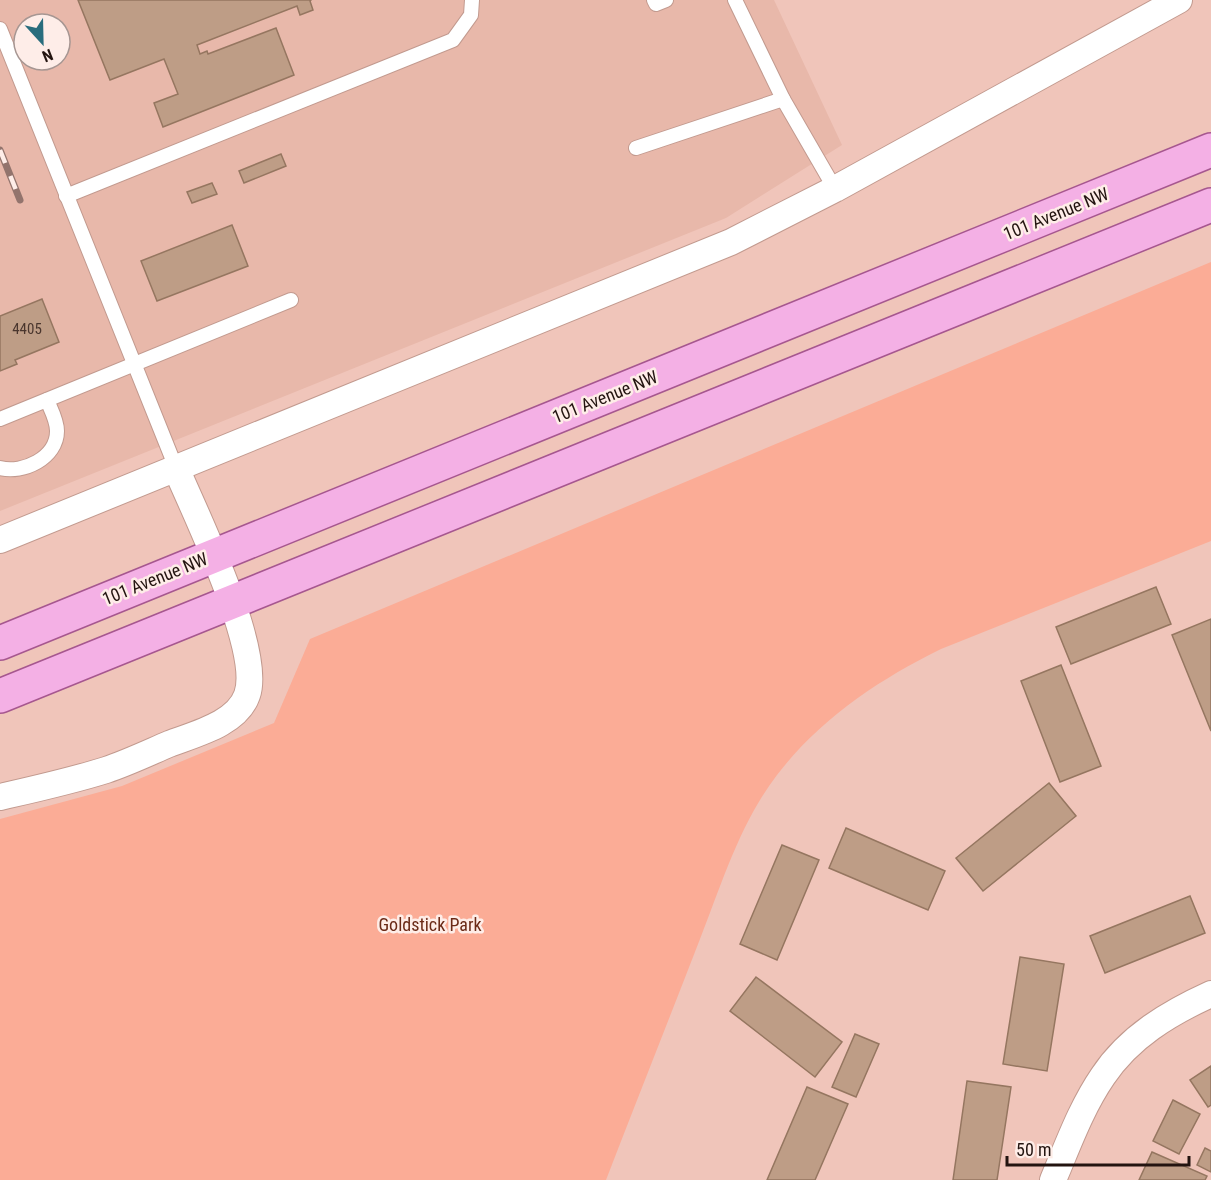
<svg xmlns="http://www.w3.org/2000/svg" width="1211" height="1180" font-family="'Roboto Condensed',sans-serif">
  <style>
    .built { fill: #e8b8aa; fill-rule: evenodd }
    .green { fill: #fbac96 }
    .building { fill: #be9d86; stroke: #957660; stroke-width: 1.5 }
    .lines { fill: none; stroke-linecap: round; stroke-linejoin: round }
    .service-casing { stroke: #c29a8f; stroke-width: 16 }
    .minor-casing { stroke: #c29a8f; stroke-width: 28 }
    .primary-casing { stroke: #a6578f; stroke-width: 36 }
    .service { stroke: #fff; stroke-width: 14 }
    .minor { stroke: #fff; stroke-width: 26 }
    .primary { stroke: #f4b0e5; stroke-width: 33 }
    .rail-casing { stroke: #93746d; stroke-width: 7 }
    .rail { stroke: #feede8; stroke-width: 4.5; stroke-dasharray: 14; stroke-linecap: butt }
    .labels { text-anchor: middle; stroke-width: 5; stroke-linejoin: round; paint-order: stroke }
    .number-label { font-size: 15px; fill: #4a362e }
    .street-label { font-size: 18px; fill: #231410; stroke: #feede8 }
    .park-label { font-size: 18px; fill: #6b2a17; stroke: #feede8 }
  </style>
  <rect width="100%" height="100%" fill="#f0c5ba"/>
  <path class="built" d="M0 0H774L842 145 726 218 0 511ZM24 24H60V60H24Z"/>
  <path class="green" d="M1211 262V541L941 649C878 680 820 719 777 775 740 823 722 883 700 939 669 1019 637 1100 606 1180H0V819L122 786 274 723 310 639Z"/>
  <g class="building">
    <polygon points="78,0 311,0 310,1 313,10 300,15 297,6 197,45 200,54 207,51 208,54 276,28 294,75 163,127 154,103 178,94 164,59 110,80"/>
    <polygon points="281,154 286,166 244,183 239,171"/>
    <polygon points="212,183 217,194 192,203 187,192"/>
    <polygon points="232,225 248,266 157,301 141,261"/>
    <polygon points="42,299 59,342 15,360 17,364 0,371 0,316"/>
    <polygon points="1156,587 1171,624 1071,664 1056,627"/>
    <polygon points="1211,619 1211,731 1172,635"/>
    <polygon points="1061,665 1101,766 1060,782 1021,681"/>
    <polygon points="1049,783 1076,816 983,891 956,858"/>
    <polygon points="846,828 945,871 928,910 829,868"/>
    <polygon points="782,845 819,860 777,960 740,944"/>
    <polygon points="1190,896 1205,933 1105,973 1090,936"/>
    <polygon points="1020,957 1064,964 1047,1071 1003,1064"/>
    <polygon points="756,977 842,1042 815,1077 730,1011"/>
    <polygon points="855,1034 879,1044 856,1097 832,1087"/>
    <polygon points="1211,1066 1211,1105 1208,1107 1190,1080"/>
    <polygon points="967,1081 1011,1087 997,1180 953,1180"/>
    <polygon points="807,1087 848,1104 815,1180 767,1180"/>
    <polygon points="1173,1100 1200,1114 1179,1154 1153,1141"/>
    <polygon points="1205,1148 1211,1151 1211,1172 1197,1165"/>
    <polygon points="1152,1152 1207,1176 1205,1180 1139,1180"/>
  </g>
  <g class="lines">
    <g class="service-casing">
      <g id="service">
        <polyline points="654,0 656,4 666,0"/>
        <polyline points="735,0 783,99"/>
        <polyline points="0,29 176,468"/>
        <polyline points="636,148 783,99 835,189"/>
        <polyline points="66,196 453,40 471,15 472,0"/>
        <polyline points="0,419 291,300"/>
        <path d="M0 468C23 474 57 458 57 431 57 420 51 410 47 400"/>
      </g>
    </g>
    <g class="minor-casing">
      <g id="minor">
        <polyline points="0,540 731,242 835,189 1179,0"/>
        <path d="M0 797C35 789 71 781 106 770 127 763 148 753 169 744 195 734 237 724 247 695 263 651 195 513 176 468"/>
        <path d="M1053 1180C1068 1145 1081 1108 1103 1076 1129 1037 1169 1013 1211 994"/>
      </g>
    </g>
    <g class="primary-casing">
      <g id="primary">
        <polyline points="0,643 1211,150"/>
        <polyline points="0,696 1211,205"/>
      </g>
    </g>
    <use href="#service" class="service"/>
    <use href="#minor" class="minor"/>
    <use href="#primary" class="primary"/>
    <g class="rail-casing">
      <polyline id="rail" points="0,150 20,200"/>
    </g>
    <use href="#rail" class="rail"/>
  </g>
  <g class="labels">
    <g class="number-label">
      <text x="27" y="334">4405</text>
    </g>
    <g class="street-label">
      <text transform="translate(1056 214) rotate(-22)" y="6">101 Avenue NW</text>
      <text transform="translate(605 397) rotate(-22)" y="6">101 Avenue NW</text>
      <text transform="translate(155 579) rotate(-22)" y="6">101 Avenue NW</text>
    </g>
    <g class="park-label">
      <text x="430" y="931">Goldstick Park</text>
    </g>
  </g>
  <g transform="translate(42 42) rotate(158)"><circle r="28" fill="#feede8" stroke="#a69692" stroke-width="1.5"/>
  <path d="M0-4.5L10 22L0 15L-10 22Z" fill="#296d7d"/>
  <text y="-9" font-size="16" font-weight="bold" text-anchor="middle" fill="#231410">N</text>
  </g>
  <path d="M1007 1156v9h182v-9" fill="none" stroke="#231410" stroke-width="3"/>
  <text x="1016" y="1156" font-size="18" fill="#231410" stroke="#feede8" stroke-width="4.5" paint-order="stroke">50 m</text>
</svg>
